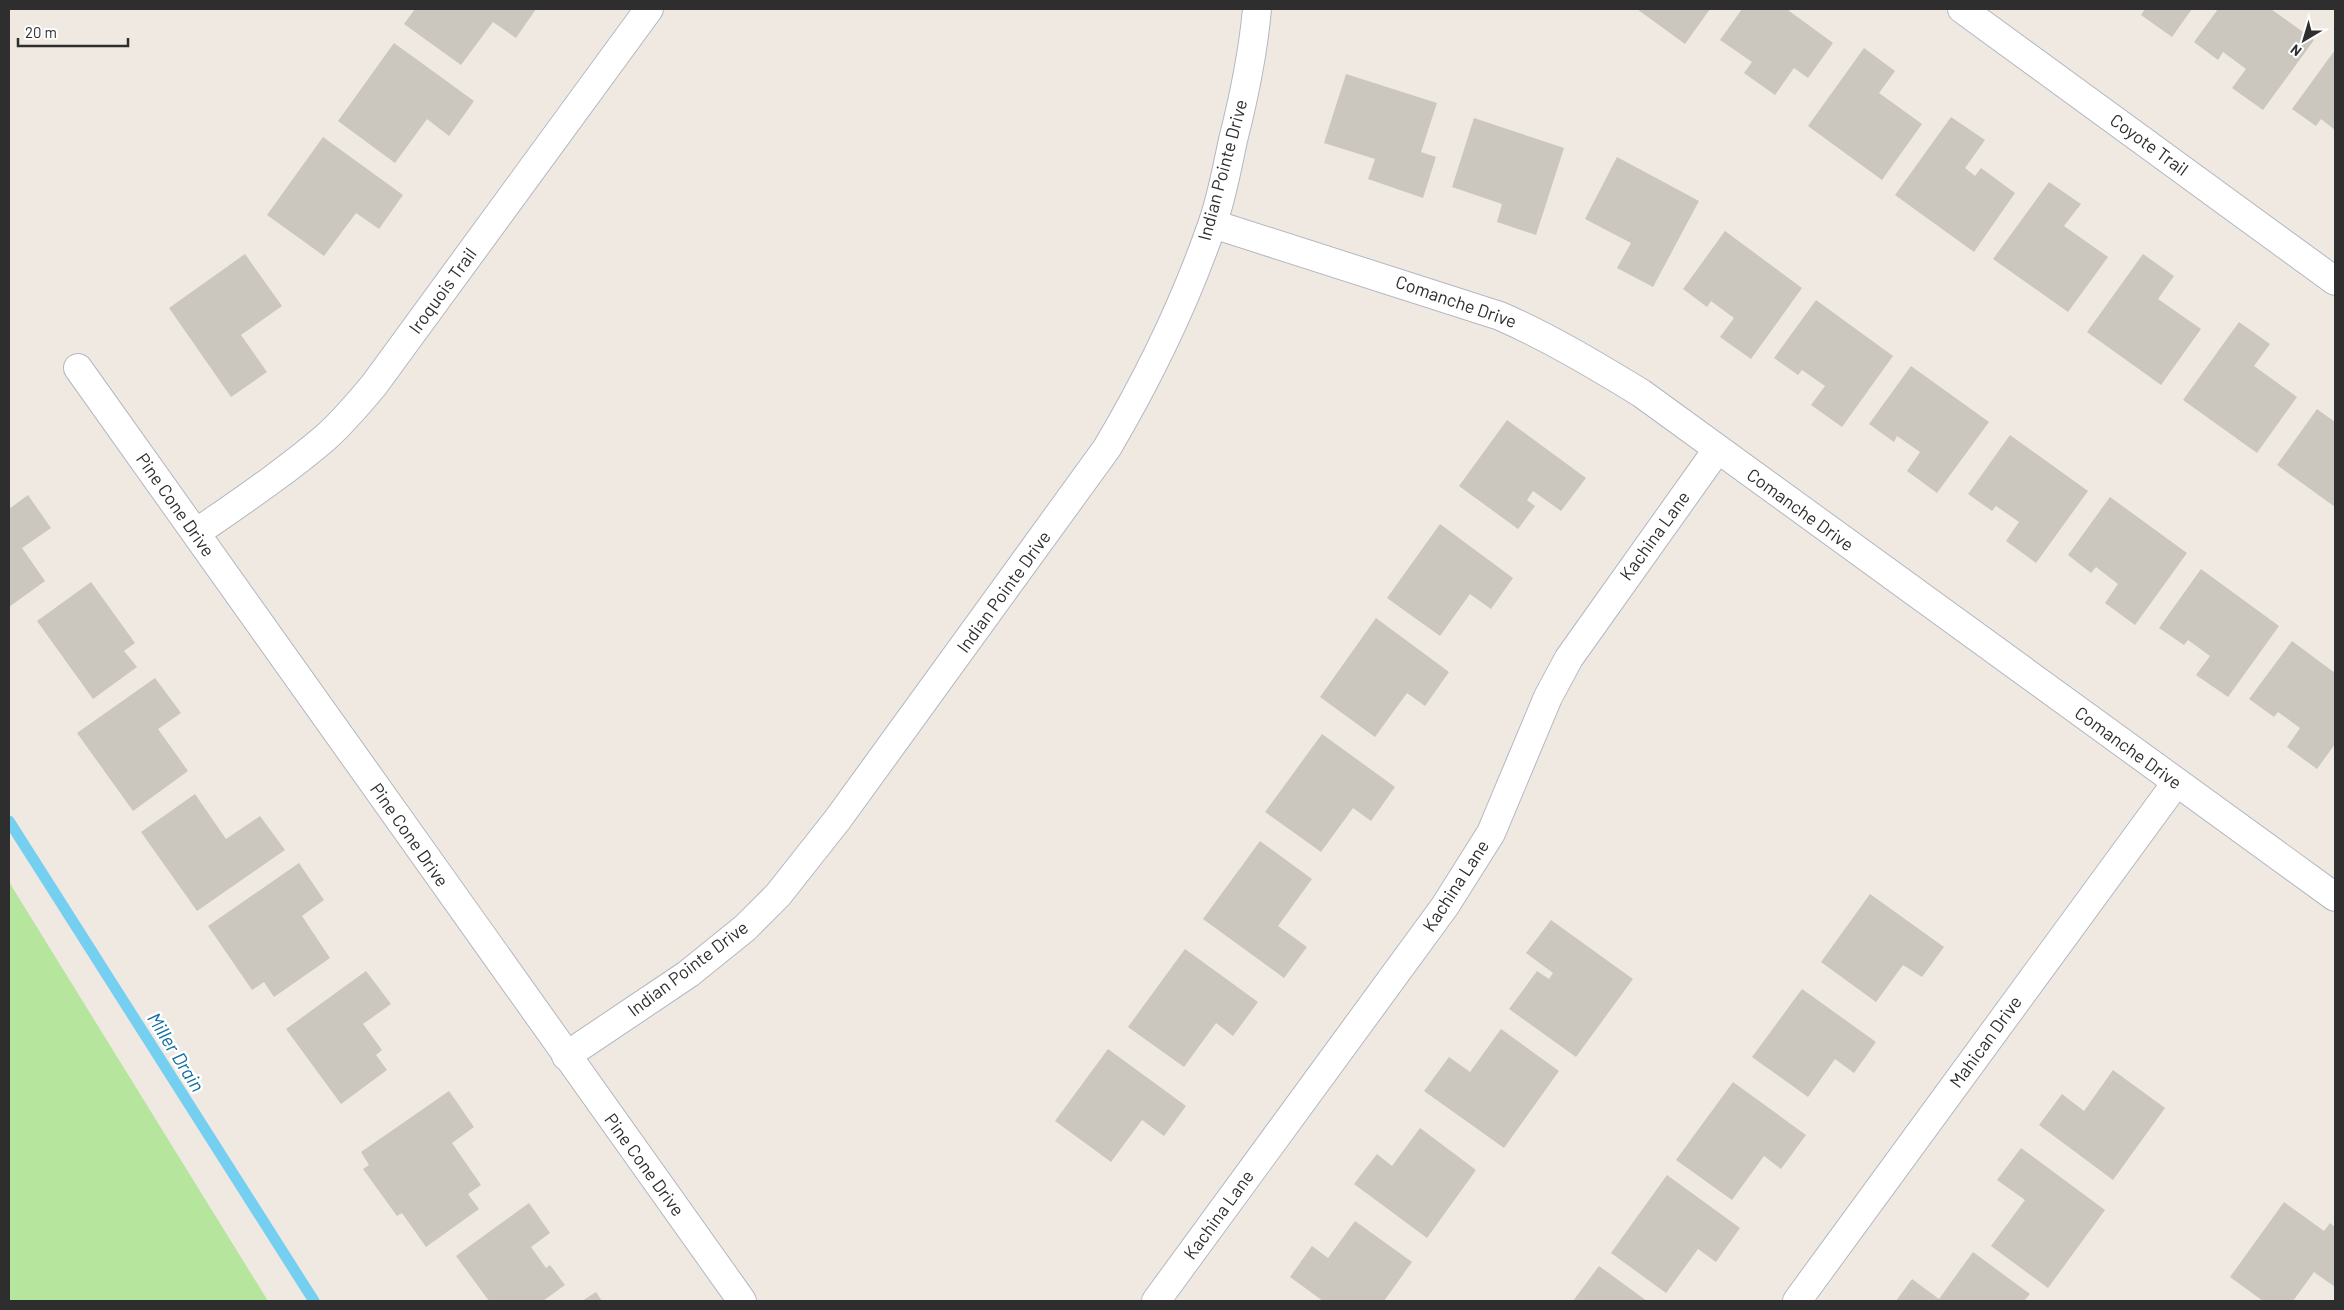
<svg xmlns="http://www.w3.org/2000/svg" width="2344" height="1310" font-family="Barlow,sans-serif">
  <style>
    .green { fill: #b6e59e }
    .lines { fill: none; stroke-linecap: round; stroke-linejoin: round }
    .stream { stroke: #75cff0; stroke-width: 11 }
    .building { fill: #cbc7bf }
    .minor-casing { stroke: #b4b7c1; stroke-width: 30 }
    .minor { stroke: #fff; stroke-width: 28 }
    .labels { text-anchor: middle; stroke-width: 5; stroke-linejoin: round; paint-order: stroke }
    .street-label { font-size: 18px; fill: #2e2e2e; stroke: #fff }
    .water-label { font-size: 19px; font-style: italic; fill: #0d6fa3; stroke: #fff }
  </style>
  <rect width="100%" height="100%" fill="#efe9e1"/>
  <polygon class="green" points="9,882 268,1301 9,1301"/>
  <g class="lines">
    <polyline class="stream" points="9,821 314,1301"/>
  </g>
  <g class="building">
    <polygon points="415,9 536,9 516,38 493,22 461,65 404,24"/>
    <polygon points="1637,9 1710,9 1685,44"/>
    <polygon points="1742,9 1789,9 1788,10 1833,43 1808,78 1794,68 1775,95 1744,73 1752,62 1720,40"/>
    <polygon points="2145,9 2192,9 2172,37 2141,15"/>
    <polygon points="2218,9 2271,9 2314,40 2263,110 2232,88 2246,69 2223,52 2218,60 2194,42"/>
    <polygon points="394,43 474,101 449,136 427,119 395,163 338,121"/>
    <polygon points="1864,48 1895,71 1879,93 1922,124 1882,180 1808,126"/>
    <polygon points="2335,50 2335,130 2321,119 2316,126 2292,109"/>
    <polygon points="1346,74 1437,103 1421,152 1436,157 1423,198 1368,179 1375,159 1324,143"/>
    <polygon points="1951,117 1985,140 1965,168 1975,176 1981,168 2015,193 1974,252 1895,195"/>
    <polygon points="1474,118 1564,148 1536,235 1497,222 1502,204 1452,187"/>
    <polygon points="323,137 403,195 379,229 356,213 324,256 267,215"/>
    <polygon points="1617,157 1699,201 1653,287 1617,268 1631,243 1585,219"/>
    <polygon points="2049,182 2081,204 2064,226 2108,257 2068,312 1993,259"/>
    <polygon points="1725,231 1802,288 1751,359 1720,337 1734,318 1711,301 1707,307 1683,289"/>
    <polygon points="245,254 282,306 241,335 267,372 231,397 169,308"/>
    <polygon points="2143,254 2174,276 2158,299 2201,329 2161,385 2087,332"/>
    <polygon points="1816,300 1893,356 1842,427 1811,405 1825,386 1802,370 1798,375 1774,358"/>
    <polygon points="2239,322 2270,344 2254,366 2297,397 2257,453 2183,400"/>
    <polygon points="1911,366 1989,422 1937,493 1907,471 1920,452 1897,436 1894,442 1869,424"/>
    <polygon points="2317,409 2335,422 2335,507 2277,465"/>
    <polygon points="1507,420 1586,478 1561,511 1533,491 1527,500 1535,506 1518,529 1459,486"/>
    <polygon points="2010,435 2088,491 2036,563 2006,541 2019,522 1996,506 1992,511 1968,494"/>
    <polygon points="28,495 51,528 22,548 45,581 9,607 9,509"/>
    <polygon points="2110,497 2187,553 2135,625 2105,603 2118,584 2096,567 2091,573 2068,555"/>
    <polygon points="1440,524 1513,578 1491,609 1470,594 1440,636 1387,598"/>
    <polygon points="2201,569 2279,626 2228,697 2196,675 2210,656 2188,640 2184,645 2159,628"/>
    <polygon points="91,582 135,643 124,651 137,667 93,699 37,621"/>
    <polygon points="1376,618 1449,672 1425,706 1407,693 1375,737 1320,697"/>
    <polygon points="2292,641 2335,673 2335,744 2317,769 2287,747 2300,728 2278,712 2274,717 2249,699"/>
    <polygon points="155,678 181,713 158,729 188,771 133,811 77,733"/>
    <polygon points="1322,734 1395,787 1371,821 1353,808 1321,852 1265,812"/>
    <polygon points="195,794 226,839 260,816 285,850 197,911 141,832"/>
    <polygon points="1260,841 1312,879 1278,926 1307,947 1284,978 1203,919"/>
    <polygon points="299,863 324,900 302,916 330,958 274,997 264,982 252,990 208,926"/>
    <polygon points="1870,894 1944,947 1922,977 1903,965 1876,1002 1821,962"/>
    <polygon points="1551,920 1633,979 1576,1057 1509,1009 1537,971 1549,979 1553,973 1526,953"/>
    <polygon points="1185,949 1258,1002 1233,1036 1216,1023 1184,1067 1128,1027"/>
    <polygon points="366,971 391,1004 363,1024 382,1050 376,1055 387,1070 341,1104 286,1029"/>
    <polygon points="1802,989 1876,1042 1854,1073 1835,1059 1808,1097 1752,1057"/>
    <polygon points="1501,1029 1559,1071 1504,1148 1424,1091 1449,1057 1470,1072"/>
    <polygon points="1108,1049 1186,1106 1164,1136 1142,1120 1111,1162 1055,1121"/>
    <polygon points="2113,1070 2165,1108 2113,1180 2039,1125 2062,1094 2084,1111"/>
    <polygon points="1733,1082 1806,1135 1781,1169 1764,1156 1732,1200 1676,1160"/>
    <polygon points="449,1091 474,1127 452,1143 481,1185 468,1194 479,1209 426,1247 402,1213 397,1216 363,1169 369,1165 361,1152"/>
    <polygon points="1420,1128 1476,1170 1427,1238 1354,1184 1377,1154 1392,1166"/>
    <polygon points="2021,1148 2105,1210 2048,1288 1991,1246 2025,1200 1997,1180"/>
    <polygon points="1667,1175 1740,1228 1716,1262 1698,1249 1666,1293 1611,1253"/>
    <polygon points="2284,1202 2324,1231 2330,1223 2335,1227 2335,1287 2314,1272 2293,1301 2263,1301 2230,1277"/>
    <polygon points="529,1203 550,1233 531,1247 546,1268 550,1265 565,1285 543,1301 489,1301 456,1256"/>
    <polygon points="1355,1221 1412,1262 1384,1301 1323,1301 1290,1277 1312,1246 1328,1258"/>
    <polygon points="1973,1252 2030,1294 2024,1301 1896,1301 1912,1279 1939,1299"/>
    <polygon points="1599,1266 1647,1301 1573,1301"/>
    <polygon points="596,1292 602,1301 582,1301"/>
  </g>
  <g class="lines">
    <g class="minor-casing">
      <g id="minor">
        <polyline points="1962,9 2335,281"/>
        <path d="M1213 224 1500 316C1550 338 1595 365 1641 393L2335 897"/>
        <polyline points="78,368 742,1301"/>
        <path d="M196 533C239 503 284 473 325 438 343 422 359 403 374 385L649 9"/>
        <path d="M566 1056 688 974 745 928 778 895 838 819 1107 448C1149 377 1185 303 1212 225 1222 197 1227 168 1233 140 1244 97 1253 53 1257 9"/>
        <polyline points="1156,1301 1445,906 1491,833 1548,697 1569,658 1717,450"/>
        <polyline points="1797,1301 2176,783"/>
      </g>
    </g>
    <use href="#minor" class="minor"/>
  </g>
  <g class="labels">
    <g class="street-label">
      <text transform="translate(2149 145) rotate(36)" y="6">Coyote Trail</text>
      <text transform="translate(1223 170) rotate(-75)" y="6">Indian Pointe Drive</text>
      <text transform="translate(443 291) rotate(-54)" y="6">Iroquois Trail</text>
      <text transform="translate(1456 302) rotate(19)" y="6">Comanche Drive</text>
      <text transform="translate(175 505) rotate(55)" y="6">Pine Cone Drive</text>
      <text transform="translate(1800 510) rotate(36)" y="6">Comanche Drive</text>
      <text transform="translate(1655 536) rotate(-54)" y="6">Kachina Lane</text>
      <text transform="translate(1004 592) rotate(-54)" y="6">Indian Pointe Drive</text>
      <text transform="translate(2128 748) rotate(36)" y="6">Comanche Drive</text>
      <text transform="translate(409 835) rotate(55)" y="6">Pine Cone Drive</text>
      <text transform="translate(1456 886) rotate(-57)" y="6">Kachina Lane</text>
      <text transform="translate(688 969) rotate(-37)" y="6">Indian Pointe Drive</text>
      <text transform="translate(1986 1042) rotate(-54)" y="6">Mahican Drive</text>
      <text transform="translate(644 1165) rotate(54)" y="6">Pine Cone Drive</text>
      <text transform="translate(1219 1215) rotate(-54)" y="6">Kachina Lane</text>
    </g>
    <g class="water-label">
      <text transform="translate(176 1052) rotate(58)" y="7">Miller Drain</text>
    </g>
  </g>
  <rect width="2344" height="1310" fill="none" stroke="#2e2e2e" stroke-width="20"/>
  <g transform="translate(2304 40) rotate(218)" stroke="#ffffff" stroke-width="4" paint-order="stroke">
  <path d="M0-4L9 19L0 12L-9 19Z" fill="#2e2e2e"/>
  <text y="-8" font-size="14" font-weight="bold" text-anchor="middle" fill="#2e2e2e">N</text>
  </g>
  <path d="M18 38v8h110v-8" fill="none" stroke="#2e2e2e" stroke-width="2.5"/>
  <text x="25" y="38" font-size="15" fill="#2e2e2e" stroke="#ffffff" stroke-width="4" paint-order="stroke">20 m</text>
</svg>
